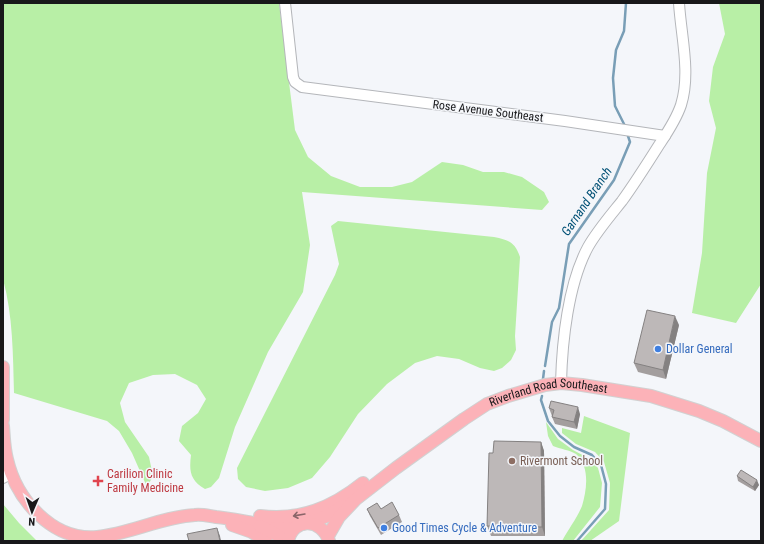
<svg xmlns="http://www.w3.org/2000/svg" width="764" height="544" font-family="'Roboto Condensed',sans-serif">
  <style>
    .green { fill: #b8efa6 }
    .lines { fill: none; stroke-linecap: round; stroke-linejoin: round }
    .stream { stroke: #799eb6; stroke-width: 2.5 }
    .minor-casing { stroke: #b4b6ba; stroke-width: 12 }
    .major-casing { stroke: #d1d1d1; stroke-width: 14 }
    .minor { stroke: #fff; stroke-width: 10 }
    .major { stroke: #fcb2b8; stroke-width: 12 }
    .wall { fill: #a39e9e }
    .shaded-wall { fill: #848181 }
    .building { fill: #bdb8b8; stroke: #848181 }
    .oneway { stroke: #8a6569 }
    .shop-dot { fill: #3f7fe0; stroke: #f4f6fa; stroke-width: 1.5 }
    .education-dot { fill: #8d6e63; stroke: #f4f6fa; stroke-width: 1.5 }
    .health-dot { fill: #e0444e; stroke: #f4f6fa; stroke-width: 1.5 }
    .labels { text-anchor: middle; stroke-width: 3; stroke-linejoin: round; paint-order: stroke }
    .street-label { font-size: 12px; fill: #18181a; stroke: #f4f6fa }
    .shop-label { font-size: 12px; fill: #366cbe; stroke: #f4f6fa; text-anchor: start }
    .education-label { font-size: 12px; fill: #785e54; stroke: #f4f6fa; text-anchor: start }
    .health-label { font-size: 12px; fill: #be3a42; stroke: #f4f6fa; text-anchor: start }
    .water-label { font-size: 13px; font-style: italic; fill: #005075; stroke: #f4f6fa }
  </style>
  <rect width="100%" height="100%" fill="#f4f6fa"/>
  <g class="green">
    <path d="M3 3H279L295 130 308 157 331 176 360 187H392L412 182 442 162 463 165 483 172H504L522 177 544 192 549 202 542 210 302 192 310 245 303 292 268 352 235 427 219 478 211 487 205 489C190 480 189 471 191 455L179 441 182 426 198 413 206 399 197 385 175 374 153 375 129 383 120 403 125 422 149 457 153 476 147 487 132 453 119 431 107 421 14 393C13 355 13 316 3 279Z"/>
    <polygon points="719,3 761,3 761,284 736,323 692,313 702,253 707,173 716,128 709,101 713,67 725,34"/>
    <path d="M338 221 494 237C509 240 515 242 520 257L515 336 516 350 511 360 502 368 494 371 480 368 459 359 437 356 415 363 387 384 358 414 330 457 312 478 288 488 265 491 246 487 238 479 237 468 335 275 339 264 331 226Z"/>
    <polygon points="584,416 630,433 619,521 590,541 581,541 609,510 610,483 604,462 595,452 576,444 562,433 562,428 581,433"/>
    <path d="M546 422 558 439 573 450 590 459 598 468 602 483 600 507 573 541H562C568 530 577 518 582 506 587 490 590 466 576 454 570 450 560 449 553 446L548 436Z"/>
    <polygon points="3,504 19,523 37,541 3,541"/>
  </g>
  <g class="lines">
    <g class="stream">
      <polyline points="626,128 615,106 613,78 616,50 624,31 626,3"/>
      <polyline points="545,366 552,322 559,308 569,244 614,180 630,142 627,133"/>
      <polyline points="543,379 544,371"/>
      <polyline points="542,396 541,400 548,421 560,436 574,447 592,455 601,465 606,484 605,509 577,541"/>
    </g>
    <g class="minor-casing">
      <g id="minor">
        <polyline points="285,3 293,77 295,82 302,87 565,121 665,136"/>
        <path d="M561 383C562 342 568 284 588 247 597 231 610 216 622 201 635 183 647 164 659 145 667 133 676 120 681 105 691 73 681 36 679 3"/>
        <polyline points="3,478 11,473"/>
      </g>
    </g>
    <g class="major-casing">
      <g id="major">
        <polyline points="3,367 3,420"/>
        <path d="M3 426C4 437 4 448 7 459 16 499 52 541 97 537 130 534 161 517 195 515 201 514 209 516 216 517 238 519 261 526 284 527 290 527 297 525 302 524"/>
        <path d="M260 516C300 521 332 508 363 483"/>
        <polyline points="308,523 327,516 343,506"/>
        <polyline points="232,525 252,532 266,541"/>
        <polyline points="260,526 277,535 285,541"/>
        <path id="s1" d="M328 536 339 517 356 499 396 468 464 419 487 404 508 396 545 385 561 383 582 385 651 396 699 411 723 421 761 441"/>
        <path d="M288 541C293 517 322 518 329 541"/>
      </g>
    </g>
    <use href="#minor" class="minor"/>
    <use href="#major" class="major"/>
  </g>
  <g class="wall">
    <polygon points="679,325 666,379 638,372 634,363"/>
    <polygon points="549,408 580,414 577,429 555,424 552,417 552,416"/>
    <polygon points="541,442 544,451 545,536 491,536 487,526 493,453"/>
    <polygon points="737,476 759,485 755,491 738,481"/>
    <polygon points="367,509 381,509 399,515 402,522 381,535 370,516"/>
  </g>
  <g class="shaded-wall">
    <polygon points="675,316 679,325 666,379 663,370"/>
    <polygon points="578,407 580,414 577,429 574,422"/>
    <polygon points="541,442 544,451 545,536 542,527"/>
    <polygon points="757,480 759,485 755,491 753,487"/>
    <polygon points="217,528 220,536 221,541 220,541"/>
  </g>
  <g class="building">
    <polygon points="647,310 675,316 663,370 634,363"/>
    <polygon points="551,401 578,407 574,422 552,417 554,410 549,408"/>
    <polygon points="494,441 541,442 542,527 487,526 489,453 493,453"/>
    <polygon points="741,470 757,480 753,487 737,476"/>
    <polygon points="392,502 399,515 378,528 367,509 377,503 381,509"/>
    <polygon points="217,528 220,541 189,541 187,534"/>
  </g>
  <defs><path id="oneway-shaft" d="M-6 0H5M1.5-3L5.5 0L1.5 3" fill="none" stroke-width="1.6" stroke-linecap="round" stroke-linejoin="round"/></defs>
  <use class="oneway" href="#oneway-shaft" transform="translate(299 515) rotate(170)"/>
  <g class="shop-dot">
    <circle cx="658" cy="349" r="4"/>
    <circle cx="384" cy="528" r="4"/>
  </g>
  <circle class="education-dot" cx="512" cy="461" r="4"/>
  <path class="health-dot" d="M96 475h4v4h4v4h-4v4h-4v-4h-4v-4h4z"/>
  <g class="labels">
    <g class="street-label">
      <text transform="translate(488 111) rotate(7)" y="4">Rose Avenue Southeast</text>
      <text dy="4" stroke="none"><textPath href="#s1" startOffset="272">Riverland Road Southeast</textPath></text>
    </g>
    <g class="shop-label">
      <text x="666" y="353">Dollar General</text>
      <text x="392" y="532">Good Times Cycle &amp; Adventure</text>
    </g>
    <g class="education-label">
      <text x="520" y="465">Rivermont School</text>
    </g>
    <g class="health-label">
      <text x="107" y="478">Carilion Clinic<tspan x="107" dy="14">Family Medicine</tspan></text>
    </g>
    <g class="water-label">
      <text transform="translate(586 201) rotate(-56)" y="5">Garnand Branch</text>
    </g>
  </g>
  <rect width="764" height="544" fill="none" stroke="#18181a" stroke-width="8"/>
  <g transform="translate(32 512) rotate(182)" stroke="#f4f6fa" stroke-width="3" paint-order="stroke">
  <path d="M0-3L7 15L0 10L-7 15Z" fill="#18181a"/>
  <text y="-6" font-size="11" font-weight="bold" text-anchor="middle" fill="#18181a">N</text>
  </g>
</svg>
